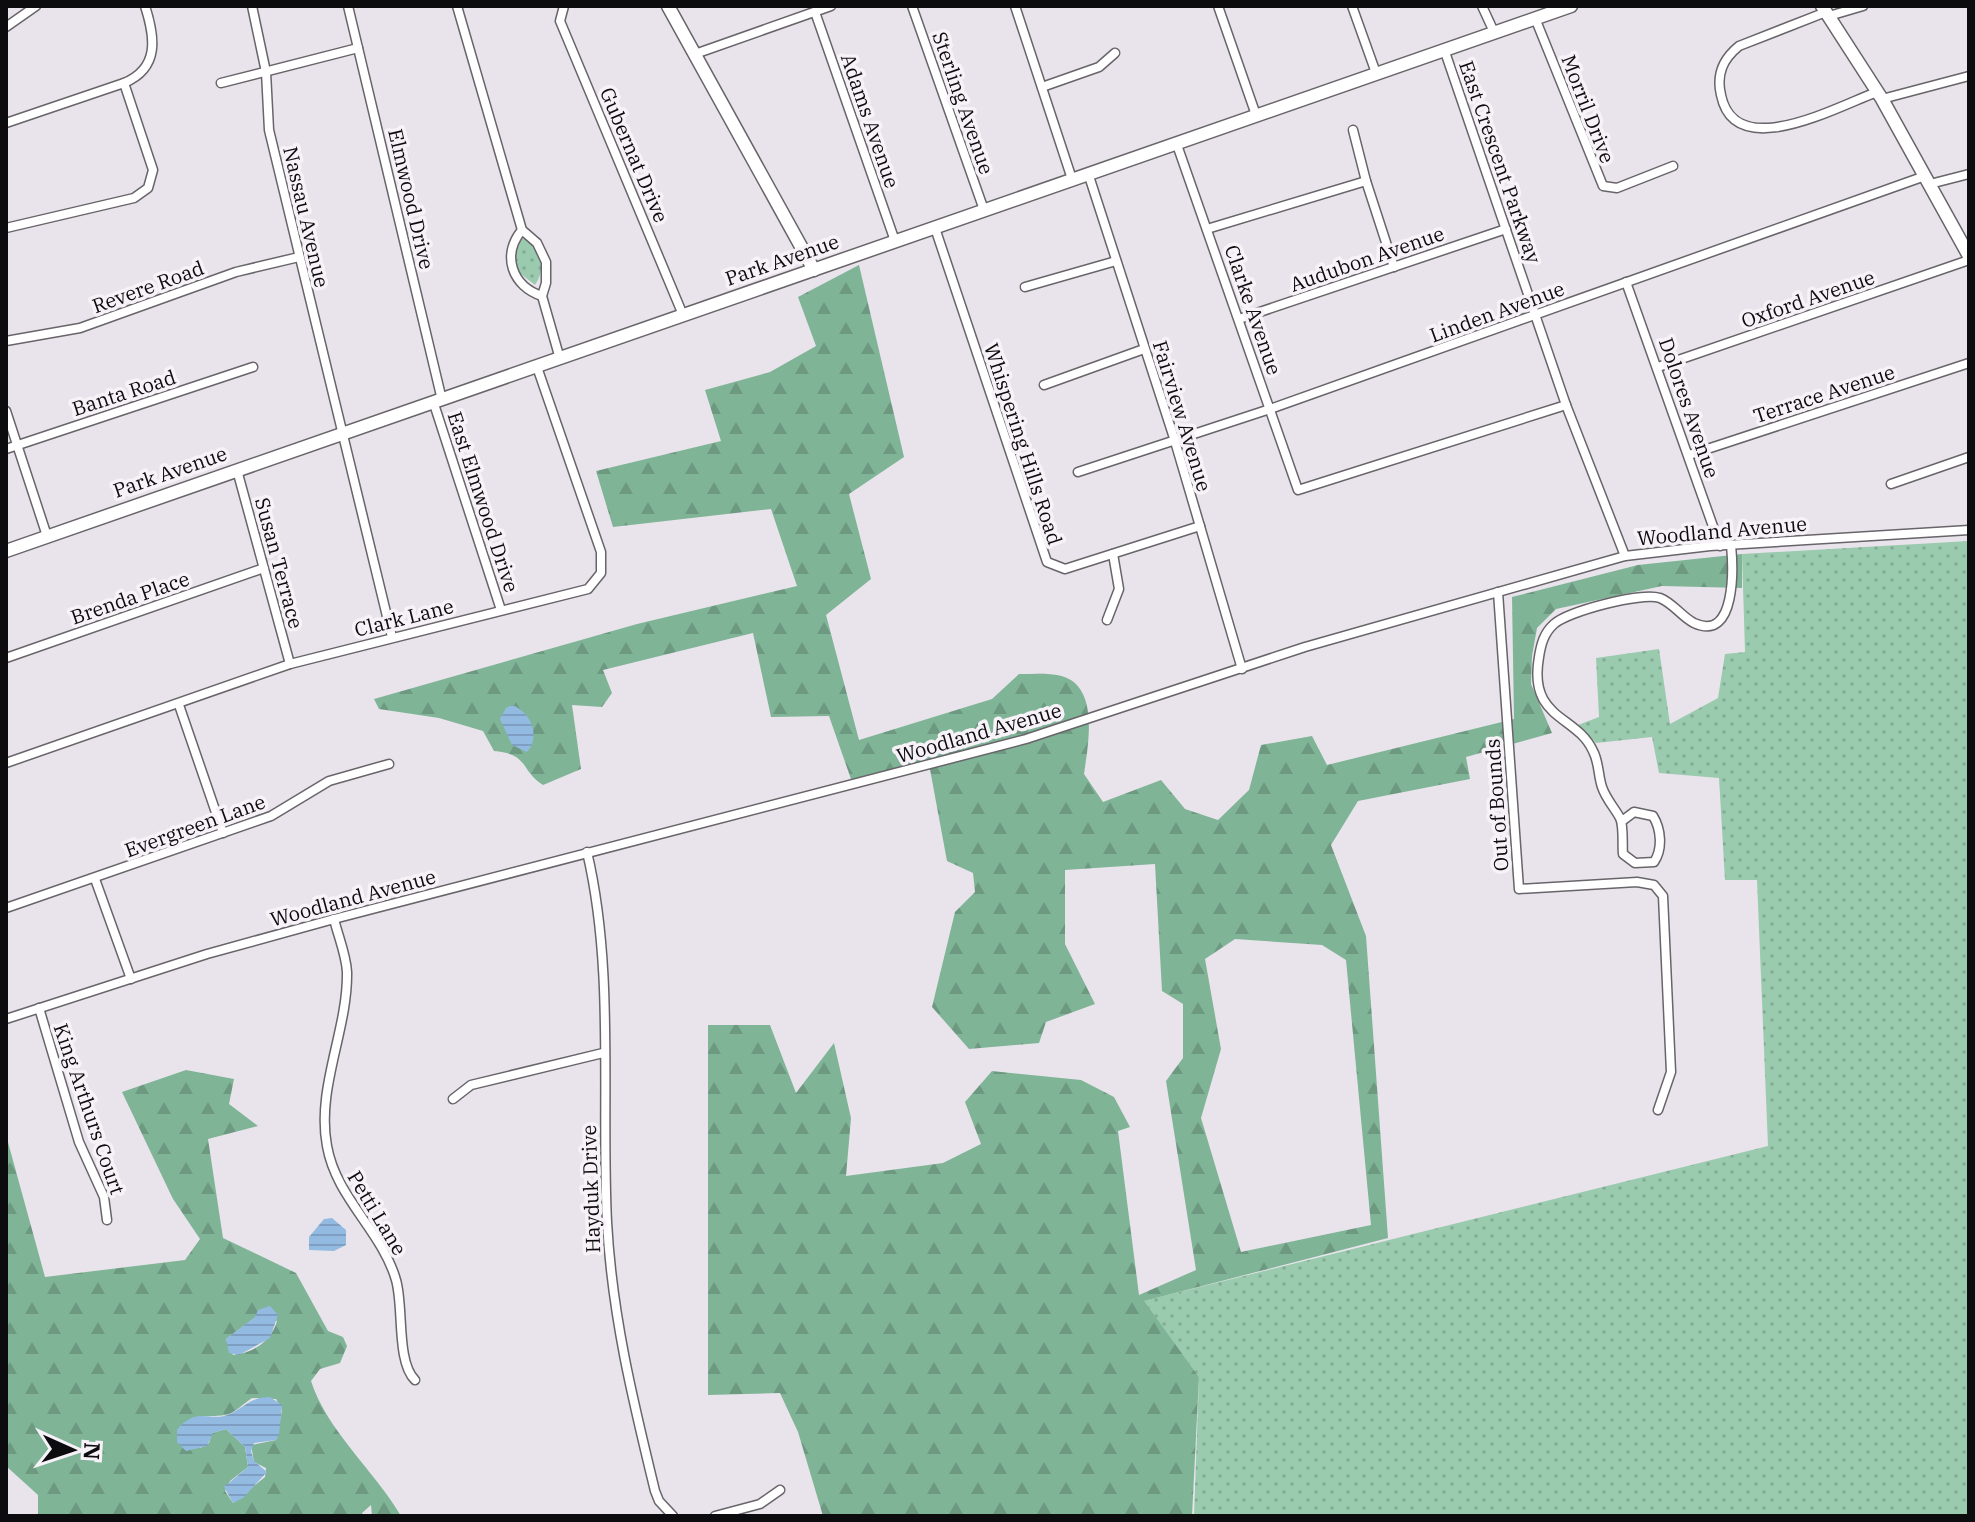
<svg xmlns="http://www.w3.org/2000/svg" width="1975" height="1522" font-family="'IBM Plex Serif',serif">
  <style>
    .grass { fill: url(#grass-dots) }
    .forest { fill: url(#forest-firs); fill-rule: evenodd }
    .water { fill: url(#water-rules) }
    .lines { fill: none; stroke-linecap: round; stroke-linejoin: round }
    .street-casing { stroke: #68646a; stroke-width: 11 }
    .secondary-casing { stroke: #68646a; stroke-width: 15 }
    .street { stroke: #fff; stroke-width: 8 }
    .secondary { stroke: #fff; stroke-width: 12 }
    .labels { text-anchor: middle; stroke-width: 7; stroke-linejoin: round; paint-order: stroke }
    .street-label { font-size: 20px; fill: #0c0b0d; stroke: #f7f2f8 }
  </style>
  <defs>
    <pattern id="grass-dots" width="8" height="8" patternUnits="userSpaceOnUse" patternTransform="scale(2)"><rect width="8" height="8" fill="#9acbaf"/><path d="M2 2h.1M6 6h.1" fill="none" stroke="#84ad95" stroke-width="1.8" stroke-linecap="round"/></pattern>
    <pattern id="forest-firs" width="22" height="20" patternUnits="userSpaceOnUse" patternTransform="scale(2)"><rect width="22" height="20" fill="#7fb497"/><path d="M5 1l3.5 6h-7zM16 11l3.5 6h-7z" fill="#6d9981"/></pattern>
    <pattern id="water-rules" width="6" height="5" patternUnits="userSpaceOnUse" patternTransform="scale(2)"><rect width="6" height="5" fill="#93bbe2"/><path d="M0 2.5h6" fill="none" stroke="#7e9fc1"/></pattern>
  </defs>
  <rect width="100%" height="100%" fill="#e9e4eb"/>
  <g class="grass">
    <path d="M522 238C542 246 547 268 535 285L517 271 514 254Z"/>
    <polygon points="1969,541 1969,1516 1194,1516 1199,1377 1143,1301 1768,1146 1757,880 1725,880 1719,778 1659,773 1652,737 1596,743 1578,725 1599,717 1596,658 1659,649 1670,724 1718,698 1725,654 1745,652 1742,554"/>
  </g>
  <g class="forest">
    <path d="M859 265 904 457 849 494 871 579 826 615 859 740 992 699 1019 674C1031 674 1045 673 1057 675 1101 682 1088 745 1084 774L1103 802 1161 780 1185 809 1218 820 1249 790 1261 745 1312 736 1327 765 1514 719 1512 597 1638 565 1742 554V588L1662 586 1556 609 1537 628 1532 656 1531 684 1552 733 1466 757 1470 779 1358 801 1331 845 1366 936 1388 1238 1144 1301 1199 1377 1192 1516H823L798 1432 780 1393 708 1395V1025H770L796 1093 834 1043 851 1118 846 1176 943 1163 981 1144 965 1102 992 1071 1081 1080 1114 1097 1130 1127 1118 1131 1139 1295 1196 1270 1166 1081 1183 1058V1004L1162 991 1155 864 1065 870V944L1095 1004 1046 1022 1039 1043 969 1049 932 1007 955 912 975 892 973 873 947 861 929 764 852 782 829 716 771 717 753 633 603 670 612 693 602 707 572 705 581 769 543 785C520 771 530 754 494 751L483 731 439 718 379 709 374 699 637 624 797 586 771 509 613 527 596 471 721 441 705 390 770 372 816 346 798 297ZM1235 939 1322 945 1346 960 1371 1225 1241 1252 1201 1118 1221 1049 1205 959Z"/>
    <path d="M186 1070 234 1079 229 1104 258 1126 208 1139 223 1238 296 1273 328 1331 343 1337 347 1346 340 1363 320 1369 311 1381C327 1431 374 1470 401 1516H372L371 1505 362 1513 363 1516H38V1495L6 1466V1135L45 1277 185 1260 200 1239 173 1199 122 1092ZM256 1317 277 1321C272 1340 254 1353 233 1355L226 1339ZM252 1398 276 1399 282 1410 276 1440 251 1445 254 1462 266 1468 265 1477 233 1503 225 1491 230 1481 248 1467 245 1447 226 1429 212 1433 209 1443 200 1448 178 1430C191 1412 205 1418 225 1415 234 1414 244 1403 252 1398Z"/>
  </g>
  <g class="water">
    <path d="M512 705C531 712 541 736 527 752L512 745 500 719 506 708Z"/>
    <polygon points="332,1218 346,1230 346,1245 334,1251 309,1250 309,1237 324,1219"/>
    <polygon points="270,1306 278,1315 270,1338 239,1355 229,1353 226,1339 255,1317 258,1310"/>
    <path d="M270 1397 282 1405 279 1435 276 1440 254 1443 251 1451 254 1461 267 1472 243 1498 233 1503 224 1487 248 1467 245 1447 226 1429 213 1433 207 1446 186 1451 177 1442V1430C197 1405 210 1423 230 1414 246 1406 251 1397 270 1397Z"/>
  </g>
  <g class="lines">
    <g class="street-casing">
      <g id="street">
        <polyline points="252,6 266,72 269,130 392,637"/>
        <polyline points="348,6 442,400"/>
        <polyline points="457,6 522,230 537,243 546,262 546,283 542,296 560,359"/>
        <polyline points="564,6 560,21 683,315"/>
        <polyline points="912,6 984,210"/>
        <polyline points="1015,6 1072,179"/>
        <polyline points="1218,6 1256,115"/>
        <polyline points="1352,6 1376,73"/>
        <polyline points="1482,6 1494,32"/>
        <polyline points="815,12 895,241"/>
        <path d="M1826 12 1739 46C1723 59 1716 74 1721 95 1735 164 1838 106 1877 92"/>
        <polyline points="1829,16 1863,6"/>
        <polyline points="1535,18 1603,186 1617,188 1673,166"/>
        <polyline points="6,27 36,6"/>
        <polyline points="1444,49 1566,405 1625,556"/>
        <polyline points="695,54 831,6"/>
        <polyline points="221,83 358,48"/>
        <polyline points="1042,87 1099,67 1115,53"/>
        <polyline points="1882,99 1969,76"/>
        <path d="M6 123 124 83C160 68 155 37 145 6"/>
        <polyline points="1353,130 1366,181"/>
        <polyline points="1176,142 1298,490 1566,405"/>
        <polyline points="1088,173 1174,438 1242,669"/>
        <polyline points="1930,184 1969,174"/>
        <polyline points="6,228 134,198 148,188 153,170 124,83"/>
        <polyline points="935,228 1047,562 1065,569 1200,526"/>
        <polyline points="1207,229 1366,181 1394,267"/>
        <path d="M522 230C501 255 512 286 542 296"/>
        <polyline points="1626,282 1720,546"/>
        <polyline points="1025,287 1116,261"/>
        <polyline points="1239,319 1506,229"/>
        <polyline points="6,341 80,328 236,272 299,257"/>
        <polyline points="1658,367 1969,260"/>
        <polyline points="1044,385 1144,349"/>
        <polyline points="434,404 501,610"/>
        <polyline points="6,411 47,536"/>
        <polyline points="6,449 253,367"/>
        <polyline points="1689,455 1969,363"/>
        <polyline points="237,470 290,664"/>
        <polyline points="1078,472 1270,409 1925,176"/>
        <polyline points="1891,484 1969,457"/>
        <polyline points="1498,592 1519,889 1637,882 1654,885 1663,896 1671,1072 1658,1110"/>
        <polyline points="1107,620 1119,589 1113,554"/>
        <polyline points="6,658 264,568"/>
        <polyline points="179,705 223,833"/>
        <polyline points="6,763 290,664 588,589 601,573 601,552 537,367"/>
        <path d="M1622 821 1634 812 1653 816C1661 829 1663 849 1654 862L1635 863 1623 854C1622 844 1624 826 1620 818 1614 807 1606 799 1602 787 1598 775 1599 762 1593 751 1576 714 1528 720 1539 657 1541 644 1544 633 1554 624 1569 611 1641 592 1660 598 1673 603 1682 617 1694 623 1737 643 1733 565 1731 545"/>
        <path d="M587 852C615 970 601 1101 607 1222 612 1315 633 1401 655 1491L659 1501 673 1516"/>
        <polyline points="95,879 131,979"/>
        <polyline points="6,908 271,816 329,781 389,764"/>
        <path d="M334 919C338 936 346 954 347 972 348 1030 316 1088 327 1146 336 1198 382 1231 396 1280 404 1307 396 1361 415 1380"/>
        <polyline points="39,1008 79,1142 104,1197 107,1220"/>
        <polyline points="6,1019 207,954 334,919 1026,739 1305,647 1625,556 1710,546 1969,530"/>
        <polyline points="453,1099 471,1085 603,1053"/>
        <polyline points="715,1516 760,1504 780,1490"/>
      </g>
    </g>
    <g class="secondary-casing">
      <g id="secondary">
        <polyline points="668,6 814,270"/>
        <polyline points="1822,6 1882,99 1969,256"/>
        <polyline points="6,551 1571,6"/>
      </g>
    </g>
    <use href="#street" class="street"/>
    <use href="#secondary" class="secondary"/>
  </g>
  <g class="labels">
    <g class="street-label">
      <text transform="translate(963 103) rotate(71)" y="7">Sterling Avenue</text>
      <text transform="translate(1588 109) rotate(69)" y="7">Morril Drive</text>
      <text transform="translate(870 121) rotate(71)" y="7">Adams Avenue</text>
      <text transform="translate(634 155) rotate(67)" y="7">Gubernat Drive</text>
      <text transform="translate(1500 162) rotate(71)" y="7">East Crescent Parkway</text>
      <text transform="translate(411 199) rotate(77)" y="7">Elmwood Drive</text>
      <text transform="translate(306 217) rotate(77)" y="7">Nassau Avenue</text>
      <text transform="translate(1367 259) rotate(-19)" y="7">Audubon Avenue</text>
      <text transform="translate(782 260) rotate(-19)" y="7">Park Avenue</text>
      <text transform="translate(148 287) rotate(-20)" y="7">Revere Road</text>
      <text transform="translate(1808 299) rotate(-19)" y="7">Oxford Avenue</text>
      <text transform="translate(1253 310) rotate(71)" y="7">Clarke Avenue</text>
      <text transform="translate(1497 312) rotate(-20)" y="7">Linden Avenue</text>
      <text transform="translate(124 393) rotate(-18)" y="7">Banta Road</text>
      <text transform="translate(1824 394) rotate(-18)" y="7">Terrace Avenue</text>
      <text transform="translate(1689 408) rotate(71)" y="7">Dolores Avenue</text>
      <text transform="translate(1182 416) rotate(73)" y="7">Fairview Avenue</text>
      <text transform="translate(1023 444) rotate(72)" y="7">Whispering Hills Road</text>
      <text transform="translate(170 472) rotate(-19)" y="7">Park Avenue</text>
      <text transform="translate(483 502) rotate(72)" y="7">East Elmwood Drive</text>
      <text transform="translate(1722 531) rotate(-5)" y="7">Woodland Avenue</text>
      <text transform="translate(279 563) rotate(75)" y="7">Susan Terrace</text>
      <text transform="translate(130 598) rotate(-19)" y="7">Brenda Place</text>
      <text transform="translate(404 618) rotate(-14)" y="7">Clark Lane</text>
      <text transform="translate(979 733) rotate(-16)" y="7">Woodland Avenue</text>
      <text transform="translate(1497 805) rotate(-94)" y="7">Out of Bounds</text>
      <text transform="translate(195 826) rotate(-20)" y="7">Evergreen Lane</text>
      <text transform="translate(353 898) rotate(-15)" y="7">Woodland Avenue</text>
      <text transform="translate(89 1109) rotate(71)" y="7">King Arthurs Court</text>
      <text transform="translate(591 1189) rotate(-92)" y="7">Hayduk Drive</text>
      <text transform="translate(377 1213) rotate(59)" y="7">Petti Lane</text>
    </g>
  </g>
  <rect width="1975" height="1522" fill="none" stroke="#0c0b0d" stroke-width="16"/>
  <g transform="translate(72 1450) rotate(93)" stroke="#f7f2f8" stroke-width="6" paint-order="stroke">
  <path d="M0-6L14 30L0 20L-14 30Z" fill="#0c0b0d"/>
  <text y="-12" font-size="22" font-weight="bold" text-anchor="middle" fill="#0c0b0d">N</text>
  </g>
</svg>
